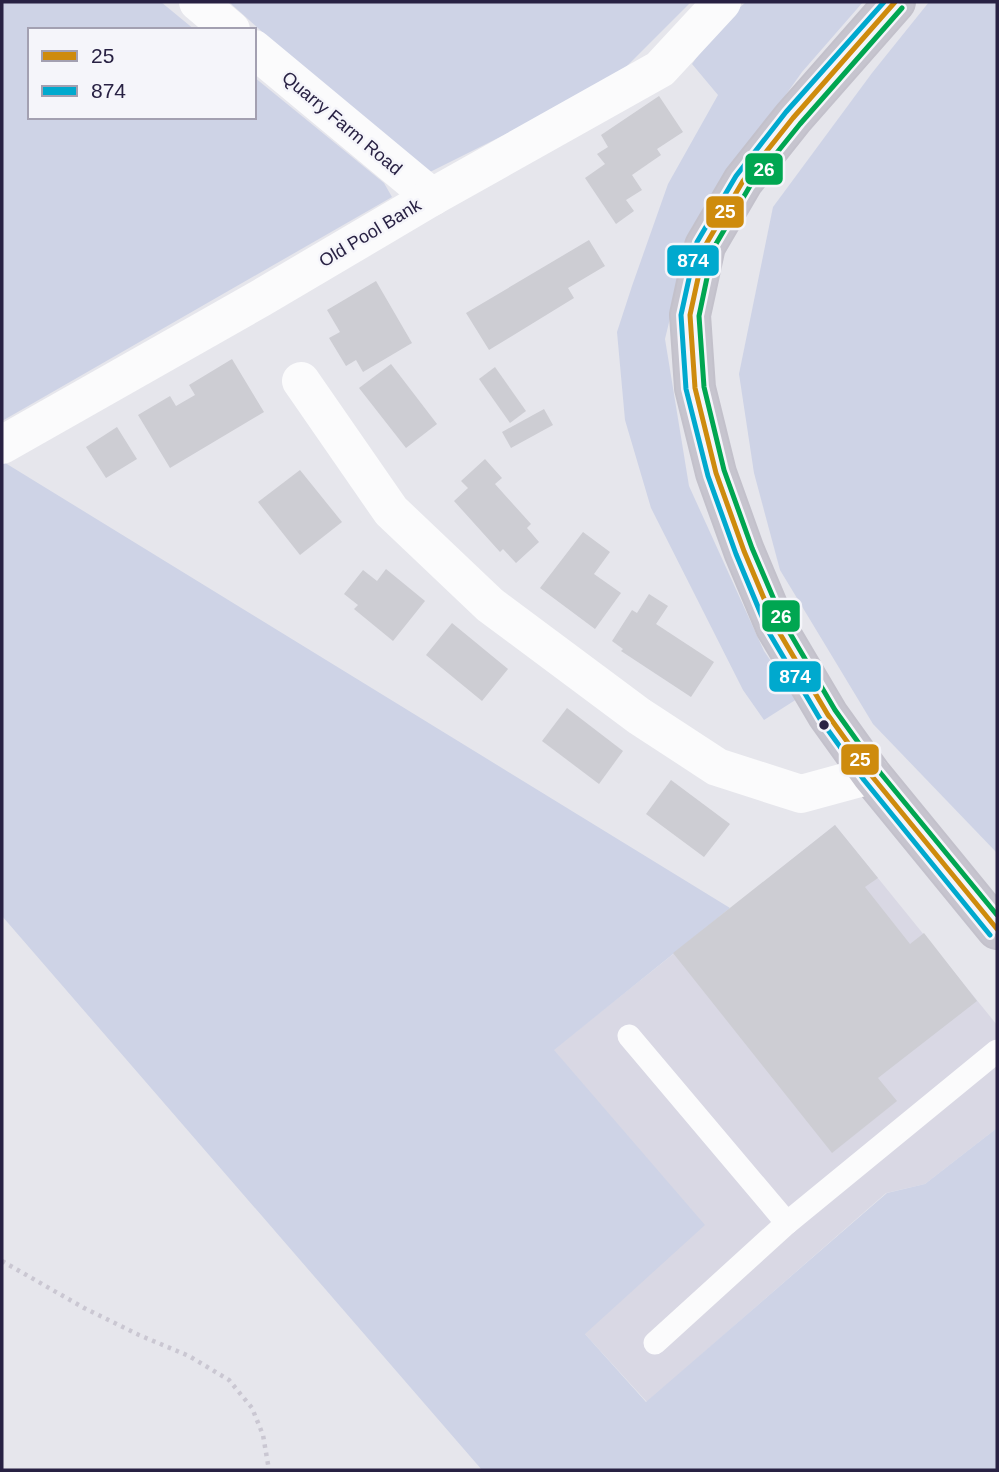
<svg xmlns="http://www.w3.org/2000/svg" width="999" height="1472" font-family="Helvetica,sans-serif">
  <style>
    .built { fill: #d9d8e4 }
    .green { fill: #ced3e6 }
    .building { fill: #cdcdd3 }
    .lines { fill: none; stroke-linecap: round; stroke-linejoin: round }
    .trunk-casing { stroke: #c3c1cb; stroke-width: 42 }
    .path { stroke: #cac7d2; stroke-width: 4.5; stroke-dasharray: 3.5 5; stroke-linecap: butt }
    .service { stroke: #fbfbfc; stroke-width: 23 }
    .minor { stroke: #fbfbfc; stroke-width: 38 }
    .trunk { stroke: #c6c4ce; stroke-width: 38 }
    .bus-1-casing { stroke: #f5f5fa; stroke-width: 10 }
    .bus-2-casing { stroke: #f5f5fa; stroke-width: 10 }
    .bus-3-casing { stroke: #f5f5fa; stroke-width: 10 }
    .bus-1 { stroke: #ce8b0d; stroke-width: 5 }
    .bus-2 { stroke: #00a9ce; stroke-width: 5 }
    .bus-3 { stroke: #00a651; stroke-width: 5 }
    .bus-dot { fill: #282143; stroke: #f5f5fa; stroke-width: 2.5 }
    .labels { text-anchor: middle; stroke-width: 5; stroke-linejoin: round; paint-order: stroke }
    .street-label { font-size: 18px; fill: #282143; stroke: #f5f5fa }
    .line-badge { stroke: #f5f5fa; stroke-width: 2.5 }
    .badge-label { font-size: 19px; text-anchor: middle; font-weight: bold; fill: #fff }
  </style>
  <rect width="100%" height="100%" fill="#e6e6ec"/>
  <polygon class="built" points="835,825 997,1025 997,1128 925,1184 886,1193 647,1402 585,1334 553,1050"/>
  <g class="green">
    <polygon points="2,2 161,2 195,30 30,30 30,117 254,117 254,77 384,183 392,197 2,421"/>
    <polygon points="229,2 691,2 612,81 422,176"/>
    <polygon points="746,2 863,2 802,72 692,227 665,339 689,486 764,651 797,699 764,720 743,690 651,508 625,420 617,332 632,286 668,184 718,95 692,64 721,24"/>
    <polygon points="929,2 997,2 997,853 873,724 780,570 754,473 739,374 773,207 872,73"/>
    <polygon points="2,461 730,908 554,1050 705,1225 585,1334 646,1402 887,1193 925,1184 997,1128 997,1470 482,1470 2,916"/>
  </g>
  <g class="building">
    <polygon points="659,96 683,132 657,149 661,155 632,175 642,190 626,200 634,211 616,224 585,178 605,164 597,154 608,147 601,135"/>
    <polygon points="589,240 605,266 568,288 574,298 489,350 466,313"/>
    <polygon points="376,281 412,343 363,372 356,360 346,366 329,338 340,332 327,310"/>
    <polygon points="232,359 264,412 170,468 138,415 170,396 176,406 195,395 189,385"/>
    <polygon points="391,364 437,424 406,448 359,388"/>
    <polygon points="495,367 526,411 510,423 479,379"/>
    <polygon points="544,409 553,425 511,448 502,432"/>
    <polygon points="117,427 137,459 106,478 86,447"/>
    <polygon points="485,459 502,478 495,484 531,524 527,528 539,542 516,563 503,549 500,552 454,501 468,488 461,481"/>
    <polygon points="300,470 342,522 300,555 258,502"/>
    <polygon points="583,532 610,552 594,574 621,593 595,629 540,588"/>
    <polygon points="386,569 425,601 393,641 354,609 358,605 344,594 363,570 377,581"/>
    <polygon points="649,594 668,606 656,624 714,662 691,697 621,651 623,649 612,641 632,610 637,613"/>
    <polygon points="452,623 508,669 482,701 426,655"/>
    <polygon points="567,708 623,751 599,784 542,741"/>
    <polygon points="671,780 730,824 704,857 646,814"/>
    <polygon points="835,825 878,878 865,887 910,944 924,933 977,1001 878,1078 897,1101 832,1153 673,953"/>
  </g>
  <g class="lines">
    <g class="trunk-casing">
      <polyline id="trunk" points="895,2 793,118 743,181 705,246 690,315 695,388 716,473 744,551 776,627 828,715 871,775 997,929"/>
    </g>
    <polyline class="path" points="2,1261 84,1308 139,1335 189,1356 229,1380 252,1408 263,1435 269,1470"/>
    <g class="service">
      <polyline points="629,1036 787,1223 997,1051"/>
      <polyline points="655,1343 787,1223"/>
    </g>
    <g class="minor">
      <polyline points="198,2 231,30"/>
      <polyline points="254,49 432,197"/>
      <polyline points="301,381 391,511 490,605 639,716 717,767 801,794 871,775"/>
      <polyline points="2,445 261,298 432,197 660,69 722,2"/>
    </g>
    <use href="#trunk" class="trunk"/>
    <g class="bus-1-casing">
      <polyline id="bus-1" points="895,2 793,118 743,181 705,246 690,315 695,388 716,473 744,551 776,627 828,715 871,775 997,929"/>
    </g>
    <g class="bus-2-casing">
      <polyline id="bus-2" points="884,2 786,112 736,176 697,242 681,315 686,389 708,476 736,554 768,631 820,719 864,780 990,935"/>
    </g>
    <g class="bus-3-casing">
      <polyline id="bus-3" points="902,8 800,124 750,186 713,249 699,316 704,387 724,470 752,548 784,623 835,710 878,770 997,915"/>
    </g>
    <use href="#bus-1" class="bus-1"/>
    <use href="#bus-2" class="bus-2"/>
    <use href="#bus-3" class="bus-3"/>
  </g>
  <circle class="bus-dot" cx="824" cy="725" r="6"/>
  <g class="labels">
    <g class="street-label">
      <text transform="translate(342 123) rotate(40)" y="6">Quarry Farm Road</text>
      <text transform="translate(370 233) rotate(-31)" y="6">Old Pool Bank</text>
    </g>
  </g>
  <g class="line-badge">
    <rect x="744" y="152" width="40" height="34" rx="7" fill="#00a651"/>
    <rect x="705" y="195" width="40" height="34" rx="7" fill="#ce8b0d"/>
    <rect x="666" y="244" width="54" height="33" rx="7" fill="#00a9ce"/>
    <rect x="761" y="599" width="40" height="34" rx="7" fill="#00a651"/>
    <rect x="768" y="660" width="54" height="33" rx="7" fill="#00a9ce"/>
    <rect x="840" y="743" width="40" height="33" rx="7" fill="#ce8b0d"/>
  </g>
  <g class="badge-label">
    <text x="764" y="176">26</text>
    <text x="725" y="218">25</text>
    <text x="693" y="267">874</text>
    <text x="781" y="623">26</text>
    <text x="795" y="683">874</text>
    <text x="860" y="766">25</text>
  </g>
  <rect width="999" height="1472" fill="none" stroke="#282143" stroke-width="7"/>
  <rect x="28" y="28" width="228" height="91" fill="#f5f5fa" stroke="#a3a0b1" stroke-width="2"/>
  <rect x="42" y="51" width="35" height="10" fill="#ce8b0d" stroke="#a3a0b1" stroke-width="2"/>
  <text x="91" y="63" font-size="21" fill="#282143">25</text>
  <rect x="42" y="86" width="35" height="10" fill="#00a9ce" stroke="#a3a0b1" stroke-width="2"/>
  <text x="91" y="98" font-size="21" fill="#282143">874</text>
</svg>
